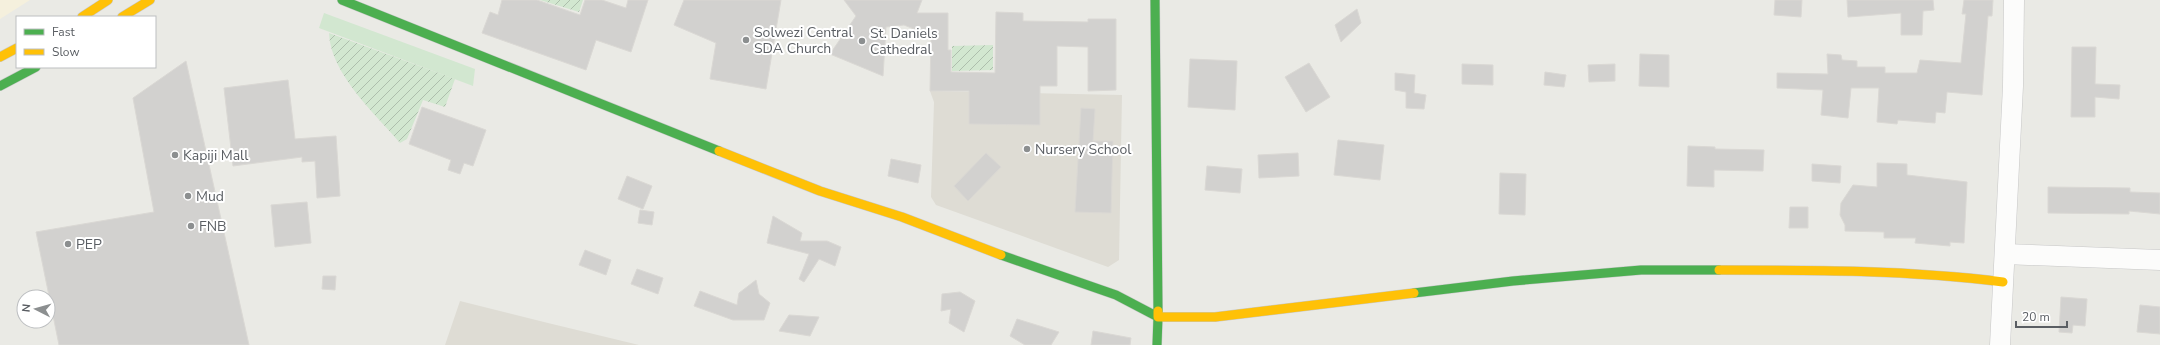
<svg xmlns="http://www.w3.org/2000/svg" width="2160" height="345" font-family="'Nunito Sans',sans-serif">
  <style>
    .commercial { fill: #f5f0dd }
    .education { fill: #dedcd4 }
    .park { fill: #d2e7d0 }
    .garden { fill: url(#garden-furrows) }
    .building { fill: #d2d1cf; stroke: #dad8d4 }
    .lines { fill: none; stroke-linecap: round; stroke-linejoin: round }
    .street-casing { stroke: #c7c7c7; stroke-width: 21 }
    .fast-casing { stroke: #c7c8c8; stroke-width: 10 }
    .slow-casing { stroke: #c7c8c8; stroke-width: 10 }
    .street { stroke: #fcfcfb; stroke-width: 20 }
    .fast { stroke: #4caf50; stroke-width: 9 }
    .slow { stroke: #ffc107; stroke-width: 9 }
    .poi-dot { fill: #8c8f90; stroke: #fff; stroke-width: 1.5 }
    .labels { text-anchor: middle; stroke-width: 4; stroke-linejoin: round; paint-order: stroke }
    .poi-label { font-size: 14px; fill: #5a5e63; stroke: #fff; text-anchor: start }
  </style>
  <defs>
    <pattern id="garden-furrows" width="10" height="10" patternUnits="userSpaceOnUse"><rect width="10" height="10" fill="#d2e7d0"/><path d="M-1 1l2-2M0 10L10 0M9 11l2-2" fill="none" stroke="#adbeac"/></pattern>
  </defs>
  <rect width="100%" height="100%" fill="#eaeae5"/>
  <polygon class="commercial" points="0,0 30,0 0,19"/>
  <g class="education">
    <polygon points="930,91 1122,95 1119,260 1108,267 936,205 931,197 934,102"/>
    <polygon points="460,301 548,323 639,345 445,345"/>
  </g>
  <polygon class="park" points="324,13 475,69 473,86 319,28"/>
  <g class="garden">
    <polygon points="540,0 583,0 579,12"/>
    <path d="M329 33 455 79 445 107 423 100 407 139 400 143C375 114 330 73 329 33Z"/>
    <polygon points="993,45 993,70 952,71 952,46"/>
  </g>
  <g class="building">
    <polygon points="502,0 537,0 580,15 585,0 602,0 626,8 628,0 648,0 631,52 596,40 586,70 482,33 490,12 498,15"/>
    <polygon points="684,0 781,0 766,89 710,79 716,43 674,25"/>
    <polygon points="844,0 922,0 917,13 948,13 948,50 951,50 951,72 995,73 996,12 1023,13 1023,21 1088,22 1088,19 1116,19 1116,90 1088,91 1088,47 1057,46 1057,86 1040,86 1040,125 969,124 969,91 930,91 931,36 904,25 886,27 883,76 830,54 856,16"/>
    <polygon points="1775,0 1802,0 1801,17 1774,15"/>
    <polygon points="1847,0 1933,0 1934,10 1923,11 1922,35 1901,35 1901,13 1848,17"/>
    <polygon points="1964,0 1993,0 1992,16 1988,16 1982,95 1947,92 1945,113 1936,112 1935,123 1898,120 1897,124 1877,122 1879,88 1851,88 1848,118 1821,115 1823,90 1777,88 1777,73 1828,74 1827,54 1841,55 1842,60 1857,61 1857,67 1885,67 1885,73 1917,73 1920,60 1961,63 1966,14 1962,14"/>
    <polygon points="1357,9 1361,23 1341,42 1335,25"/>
    <polygon points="2072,47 2096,47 2095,84 2120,85 2119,99 2095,97 2095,117 2071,117"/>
    <polygon points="1640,54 1669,55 1669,87 1639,86"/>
    <polygon points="1190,59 1237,61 1235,110 1188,107"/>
    <polygon points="186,61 249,345 59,345 36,232 154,212 133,98"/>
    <polygon points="1309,63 1330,97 1306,112 1285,77"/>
    <polygon points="1462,64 1493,65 1493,85 1462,84"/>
    <polygon points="1615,64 1615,81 1589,82 1588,65"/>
    <polygon points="1545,72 1566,75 1564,87 1544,85"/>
    <polygon points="1395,73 1415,75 1414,93 1426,95 1424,109 1406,108 1406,92 1395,90"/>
    <polygon points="288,80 295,139 336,136 340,196 317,198 315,161 302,162 302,157 233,166 224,88"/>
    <polygon points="422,107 486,130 473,166 464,163 460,174 448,170 451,160 409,144"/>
    <polygon points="1081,108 1095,109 1093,141 1113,141 1111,213 1075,212"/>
    <polygon points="1338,140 1384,145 1380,180 1334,175"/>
    <polygon points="1688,146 1715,147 1715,149 1764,150 1763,171 1714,170 1714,187 1687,186"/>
    <polygon points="986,153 1001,167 968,201 954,186"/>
    <polygon points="1298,153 1299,176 1259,178 1258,155"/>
    <polygon points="891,159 921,165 918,183 888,176"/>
    <polygon points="1877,163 1907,164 1907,175 1967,182 1964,243 1950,242 1950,246 1915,243 1916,238 1884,238 1884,232 1845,231 1845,225 1840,215 1841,203 1853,185 1877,187"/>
    <polygon points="1812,164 1841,166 1840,183 1812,181"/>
    <polygon points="1207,166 1242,169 1240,193 1205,190"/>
    <polygon points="1500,173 1526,174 1525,215 1499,214"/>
    <polygon points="627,176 652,186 643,209 618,199"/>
    <polygon points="2048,187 2130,188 2130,192 2160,193 2160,214 2129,211 2129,214 2048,213"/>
    <polygon points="307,202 311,243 275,247 271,205"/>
    <polygon points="1790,207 1808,207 1808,228 1789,228"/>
    <polygon points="640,210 654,212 652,225 638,223"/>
    <polygon points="773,216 802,233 800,241 827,241 841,247 835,266 819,259 804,282 799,279 809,254 767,243"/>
    <polygon points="585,250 611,260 606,275 579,265"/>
    <polygon points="637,269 663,278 658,294 631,284"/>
    <polygon points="323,276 336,276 335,290 322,289"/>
    <polygon points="756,280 759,294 770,303 764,320 733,320 694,306 700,291 737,305 739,293"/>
    <polygon points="960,292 975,301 964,332 949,323 951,309 941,311 942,294"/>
    <polygon points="2061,297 2087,299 2085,326 2073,325 2072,333 2059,332"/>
    <polygon points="2140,305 2160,307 2160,334 2137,332"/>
    <polygon points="789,315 819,317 810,336 779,331"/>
    <polygon points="1017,319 1059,332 1051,345 1025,345 1010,336"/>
    <polygon points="1093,331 1131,338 1130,345 1091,345"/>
  </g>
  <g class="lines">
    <g class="street-casing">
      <g id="street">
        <polyline points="2005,254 2160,260"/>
        <polyline points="2000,345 2013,86 2014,0"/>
      </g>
    </g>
    <g class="fast-casing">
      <g id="fast">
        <polyline points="342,0 719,151"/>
        <polyline points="1155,0 1158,311"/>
        <polyline points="0,86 36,67"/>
        <polyline points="1001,255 1116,295 1158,317 1157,345"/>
        <polyline points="1414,293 1513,281 1641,270 1719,270"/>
      </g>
    </g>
    <g class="slow-casing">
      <g id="slow">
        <polyline points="82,17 108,0"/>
        <polyline points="122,17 150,0"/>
        <polyline points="0,57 17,48"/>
        <polyline points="719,151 820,191 902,217 1001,255"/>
        <path d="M1719 270C1813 270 1909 270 2003 282"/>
        <polyline points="1158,311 1158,317 1215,317 1414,293"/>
      </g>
    </g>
    <use href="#street" class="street"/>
    <use href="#fast" class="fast"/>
    <use href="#slow" class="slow"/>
  </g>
  <g class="poi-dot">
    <circle cx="746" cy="40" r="4"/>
    <circle cx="862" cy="41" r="4"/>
    <circle cx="1027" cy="149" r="4"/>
    <circle cx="175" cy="155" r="4"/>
    <circle cx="188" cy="196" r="4"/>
    <circle cx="191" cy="226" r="4"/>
    <circle cx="68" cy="244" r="4"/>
  </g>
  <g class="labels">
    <g class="poi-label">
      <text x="754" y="37">Solwezi Central<tspan x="754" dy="16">SDA Church</tspan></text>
      <text x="870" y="38">St. Daniels<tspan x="870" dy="16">Cathedral</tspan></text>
      <text x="1035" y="154">Nursery School</text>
      <text x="183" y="160">Kapiji Mall</text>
      <text x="196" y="201">Mud</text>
      <text x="199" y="231">FNB</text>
      <text x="76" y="249">PEP</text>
    </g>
  </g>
  <rect x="16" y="16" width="140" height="52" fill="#ffffff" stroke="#bdbfc1"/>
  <rect x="24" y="29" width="20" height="6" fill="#4caf50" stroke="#bdbfc1"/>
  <text x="52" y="36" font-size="12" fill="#5a5e63">Fast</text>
  <rect x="24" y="49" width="20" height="6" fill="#ffc107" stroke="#bdbfc1"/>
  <text x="52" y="56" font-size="12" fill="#5a5e63">Slow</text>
  <g transform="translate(36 309) rotate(276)"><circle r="19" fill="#ffffff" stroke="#bdbfc1"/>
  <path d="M0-3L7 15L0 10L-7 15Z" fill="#8c8f90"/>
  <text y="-6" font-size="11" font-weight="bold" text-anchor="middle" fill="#5a5e63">N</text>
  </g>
  <path d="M2016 321v6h51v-6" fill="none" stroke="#5a5e63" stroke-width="2"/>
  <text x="2022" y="321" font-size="12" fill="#5a5e63" stroke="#ffffff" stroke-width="3" paint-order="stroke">20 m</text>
</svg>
